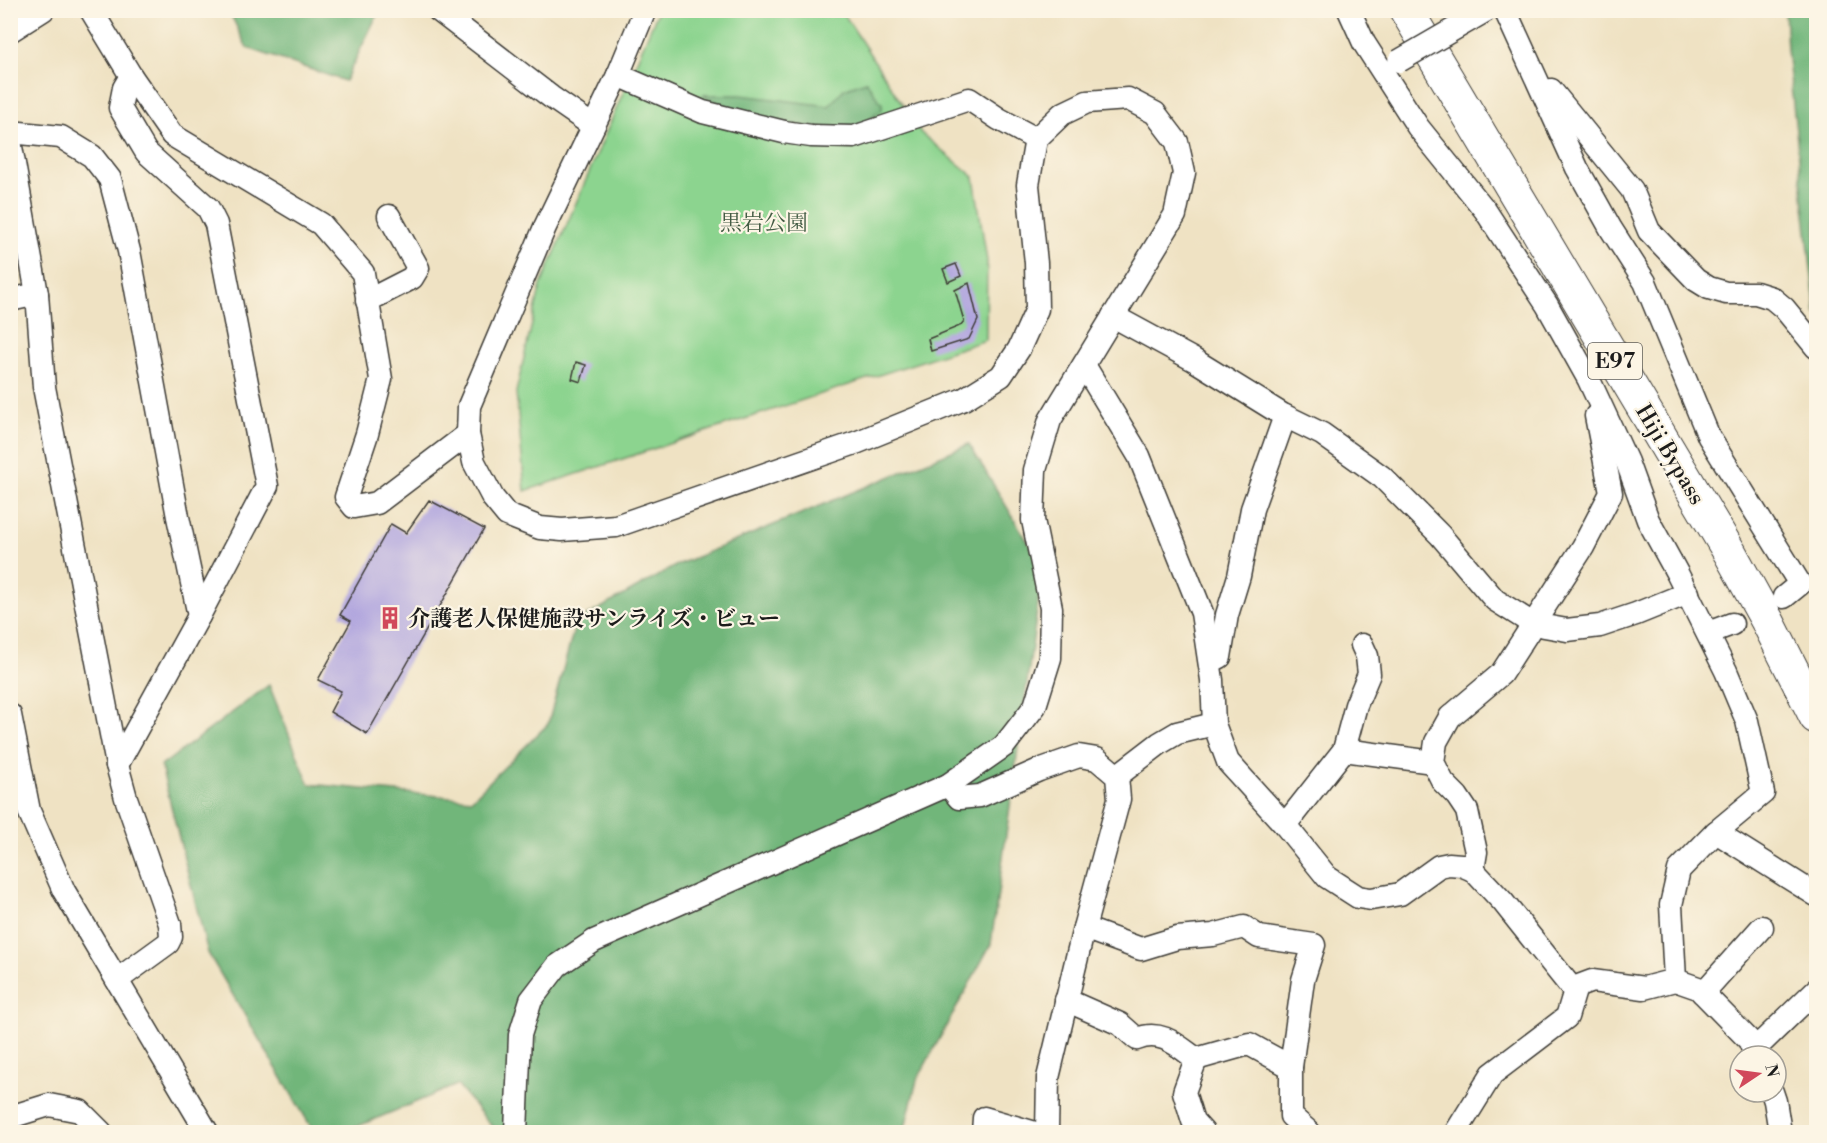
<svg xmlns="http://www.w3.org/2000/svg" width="1827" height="1143" font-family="'Libre Bodoni','Noto Serif JP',serif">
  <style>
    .green { fill: #8cd48f; stroke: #547856; stroke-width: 1.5 }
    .forest { fill: #71b67a; stroke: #46694b; stroke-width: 1.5 }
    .building { fill: #b0a5de }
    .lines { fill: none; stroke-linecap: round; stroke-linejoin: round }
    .minor-casing { stroke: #3c3a35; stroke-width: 25 }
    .highway-casing { stroke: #3c3a35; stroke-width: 35 }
    .minor { stroke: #fff; stroke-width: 22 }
    .highway { stroke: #fff; stroke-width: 33 }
    .minor-bridge-casing { stroke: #3c3a35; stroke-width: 25; stroke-linecap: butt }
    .minor-bridge { stroke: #fff; stroke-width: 22 }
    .labels { text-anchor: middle; stroke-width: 4.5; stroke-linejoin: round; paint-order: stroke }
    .shield { fill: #fcf5e5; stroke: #5f5d58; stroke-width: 1.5 }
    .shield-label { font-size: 21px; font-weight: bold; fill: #1c1c1c }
    .park-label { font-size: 22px; fill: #435c44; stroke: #fcf5e5 }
    .street-label { font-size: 22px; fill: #1c1c1c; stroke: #fcf5e5 }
    .poi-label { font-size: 22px; font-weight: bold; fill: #1c1c1c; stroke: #fcf5e5; text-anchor: start }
  </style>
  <rect width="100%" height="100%" fill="#fcf5e5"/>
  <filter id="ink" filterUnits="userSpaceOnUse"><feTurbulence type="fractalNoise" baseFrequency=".0167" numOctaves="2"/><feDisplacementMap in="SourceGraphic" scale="12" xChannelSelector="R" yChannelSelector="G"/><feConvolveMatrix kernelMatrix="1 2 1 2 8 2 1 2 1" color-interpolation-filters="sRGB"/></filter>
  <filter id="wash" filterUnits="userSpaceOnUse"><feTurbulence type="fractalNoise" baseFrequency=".008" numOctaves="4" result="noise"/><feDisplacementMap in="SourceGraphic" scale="24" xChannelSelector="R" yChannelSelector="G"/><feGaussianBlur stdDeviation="1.35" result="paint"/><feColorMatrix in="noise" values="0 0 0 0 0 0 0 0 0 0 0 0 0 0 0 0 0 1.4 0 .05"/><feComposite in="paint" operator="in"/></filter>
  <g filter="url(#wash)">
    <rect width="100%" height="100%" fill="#efe2c3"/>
    <polygon class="green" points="658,11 842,11 921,133 974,177 987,261 986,340 525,491 516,392 541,285"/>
    <g class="forest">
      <polygon points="229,11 379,11 345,81 247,48"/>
      <polygon points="1785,11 1816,11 1816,315 1787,49"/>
      <polygon points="866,81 882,104 882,110 864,123 835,130 757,119 702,95 740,95 829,106 844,89"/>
      <polygon points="969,444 1043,567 991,944 917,1080 904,1132 497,1132 457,1085 344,1132 314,1132 208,953 161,766 269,685 309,784 472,799 548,724 576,622 677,565"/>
    </g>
    <g id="blocks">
      <g class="building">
        <polygon points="956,264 961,276 948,282 943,269"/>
        <polygon points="969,283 978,320 969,339 931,351 928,339 960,326 964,321 955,290"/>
        <polygon points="576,362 586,365 581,382 572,379"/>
        <polygon points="429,500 484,529 367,734 330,712 341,691 318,680 351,621 340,615 391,524 406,533"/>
      </g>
    </g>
  </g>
  <g filter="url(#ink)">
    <use href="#blocks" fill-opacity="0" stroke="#3c3a35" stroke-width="1.5"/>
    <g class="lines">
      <g class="minor-casing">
        <g id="minor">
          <polyline points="91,10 131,76 172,135 321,224 363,273 381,379 367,434 346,497 354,507 377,503 468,434"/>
          <polyline points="438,10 551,97 593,126"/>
          <polyline points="1349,10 1364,43 1418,127 1485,210 1547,305 1589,380 1627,462 1648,520 1677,573 1726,671 1747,721 1763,793 1716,832 1679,870 1671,905 1675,980"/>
          <polyline points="1505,10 1577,168 1611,229 1645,282 1709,437 1800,584 1784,597"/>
          <polyline points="10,31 43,10"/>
          <polyline points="618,75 703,112 784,132 811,136 854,137 969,99 999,119 1036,139"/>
          <polyline points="1551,90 1632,190 1649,231 1696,280 1709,288 1726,293 1756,293 1772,298 1784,308 1816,347"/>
          <polyline points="10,132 61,137 92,156 110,179 129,251 178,517 199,616"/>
          <polyline points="10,141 37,294 44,387 117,765 126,798 170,924 171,937 168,943 117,980"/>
          <polyline points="10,300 37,294"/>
          <polyline points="367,301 412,278 418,268 389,216"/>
          <polyline points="1113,316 1194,360 1283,415 1322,434 1382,477 1440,535 1495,600 1533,624 1567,630 1600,626 1636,614 1688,593"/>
          <polyline points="1084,365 1139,456 1202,613 1212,680 1214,724 1228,762 1285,825 1327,877 1358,897 1371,899 1400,894 1439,866 1449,864 1461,865 1473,870"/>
          <polyline points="1596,416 1611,493 1583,547 1501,674 1450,717 1436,742 1433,762 1443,782 1457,796 1467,811 1476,852 1473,870 1503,902 1570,986 1576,987 1592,981 1644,988 1675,980 1698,988 1749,1040 1756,1056"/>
          <polyline points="1708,633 1732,624"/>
          <polyline points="1210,662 1220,657 1227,615 1239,576 1252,509 1285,416"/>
          <polyline points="10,715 29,811 64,891 207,1132"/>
          <polyline points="1344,750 1433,762"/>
          <polyline points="117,765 199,616 267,486 216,224 208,208 146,152 120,108 124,88 131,76"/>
          <polyline points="1117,776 1160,743 1177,733 1214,724"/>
          <polyline points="948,785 959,798 980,796 1039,770 1079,756 1097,759 1117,776 1119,799 1084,928 1048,1078 1047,1132"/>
          <polyline points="1285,825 1344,750 1356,705 1369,674 1367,656 1362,645"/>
          <polyline points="1716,832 1816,895"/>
          <polyline points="1703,993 1762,927"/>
          <path d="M1066 1000 1120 1024 1137 1039C1161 1029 1177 1045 1196 1059L1249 1044 1291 1067 1303 980 1314 945 1259 937 1244 927 1213 935 1177 938 1141 949 1084 928"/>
          <polyline points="1754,1050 1816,990"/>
          <polyline points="1196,1059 1184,1092 1193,1121 1203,1132"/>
          <polyline points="1291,1067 1291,1116 1309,1132"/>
          <polyline points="1772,1092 1775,1101 1780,1132"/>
          <polyline points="10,1117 49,1105 80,1111 101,1132"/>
          <polyline points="516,1132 520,1035 531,1000 557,966 594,941 948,785 1004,746 1035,706 1050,658 1051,608 1033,520 1035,470 1050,420 1175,215 1184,173 1177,142 1155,113 1128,99 1087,102 1062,114 1036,139 1028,185 1036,263 1037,309 1019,349 1001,376 964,399 858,442 616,526 562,530 540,528 507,515 493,498 474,462 468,434 469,406 545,227 618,75 645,10"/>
          <polyline points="983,1132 984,1118 1032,1132"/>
          <polyline points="1456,1132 1492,1074 1567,1017 1576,987"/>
        </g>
      </g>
      <g class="highway-casing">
        <polyline id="highway" points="1406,10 1730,553 1768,622 1816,717"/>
      </g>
      <use href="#minor" class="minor"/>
      <use href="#highway" class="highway"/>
      <g class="minor-bridge-casing">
        <polyline id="minor-bridge" points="1399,61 1487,10"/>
      </g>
      <use href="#minor-bridge" class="minor-bridge"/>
    </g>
  </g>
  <defs>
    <g id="building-bare" transform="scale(1.8)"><path d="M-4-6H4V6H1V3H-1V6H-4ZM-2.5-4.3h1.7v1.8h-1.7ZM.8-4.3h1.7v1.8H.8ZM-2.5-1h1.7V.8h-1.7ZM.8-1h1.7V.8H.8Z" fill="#d1495b" stroke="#fcf5e5" stroke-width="2.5" paint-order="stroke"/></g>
  </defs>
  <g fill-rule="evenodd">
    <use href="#building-bare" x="390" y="618"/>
  </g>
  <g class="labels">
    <rect class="shield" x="1588" y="343" width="54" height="36" rx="4.5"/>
    <g class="shield-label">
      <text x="1615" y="368">E97</text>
    </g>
    <g class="park-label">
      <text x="764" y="230">黒岩公園</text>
    </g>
    <g class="street-label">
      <text transform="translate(1671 454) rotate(59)" y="8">Hiji Bypass</text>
    </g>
    <g class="poi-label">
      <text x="408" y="626">介護老人保健施設サンライズ・ビュー</text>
    </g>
  </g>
  <rect width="1827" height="1143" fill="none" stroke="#fcf5e5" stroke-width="36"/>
  <g transform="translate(1758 1074) rotate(77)"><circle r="28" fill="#fcf5e5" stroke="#a29e95" stroke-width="1.5"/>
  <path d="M0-4.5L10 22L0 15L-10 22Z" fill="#d1495b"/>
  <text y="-9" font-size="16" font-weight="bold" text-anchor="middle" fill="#1c1c1c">N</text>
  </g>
</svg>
